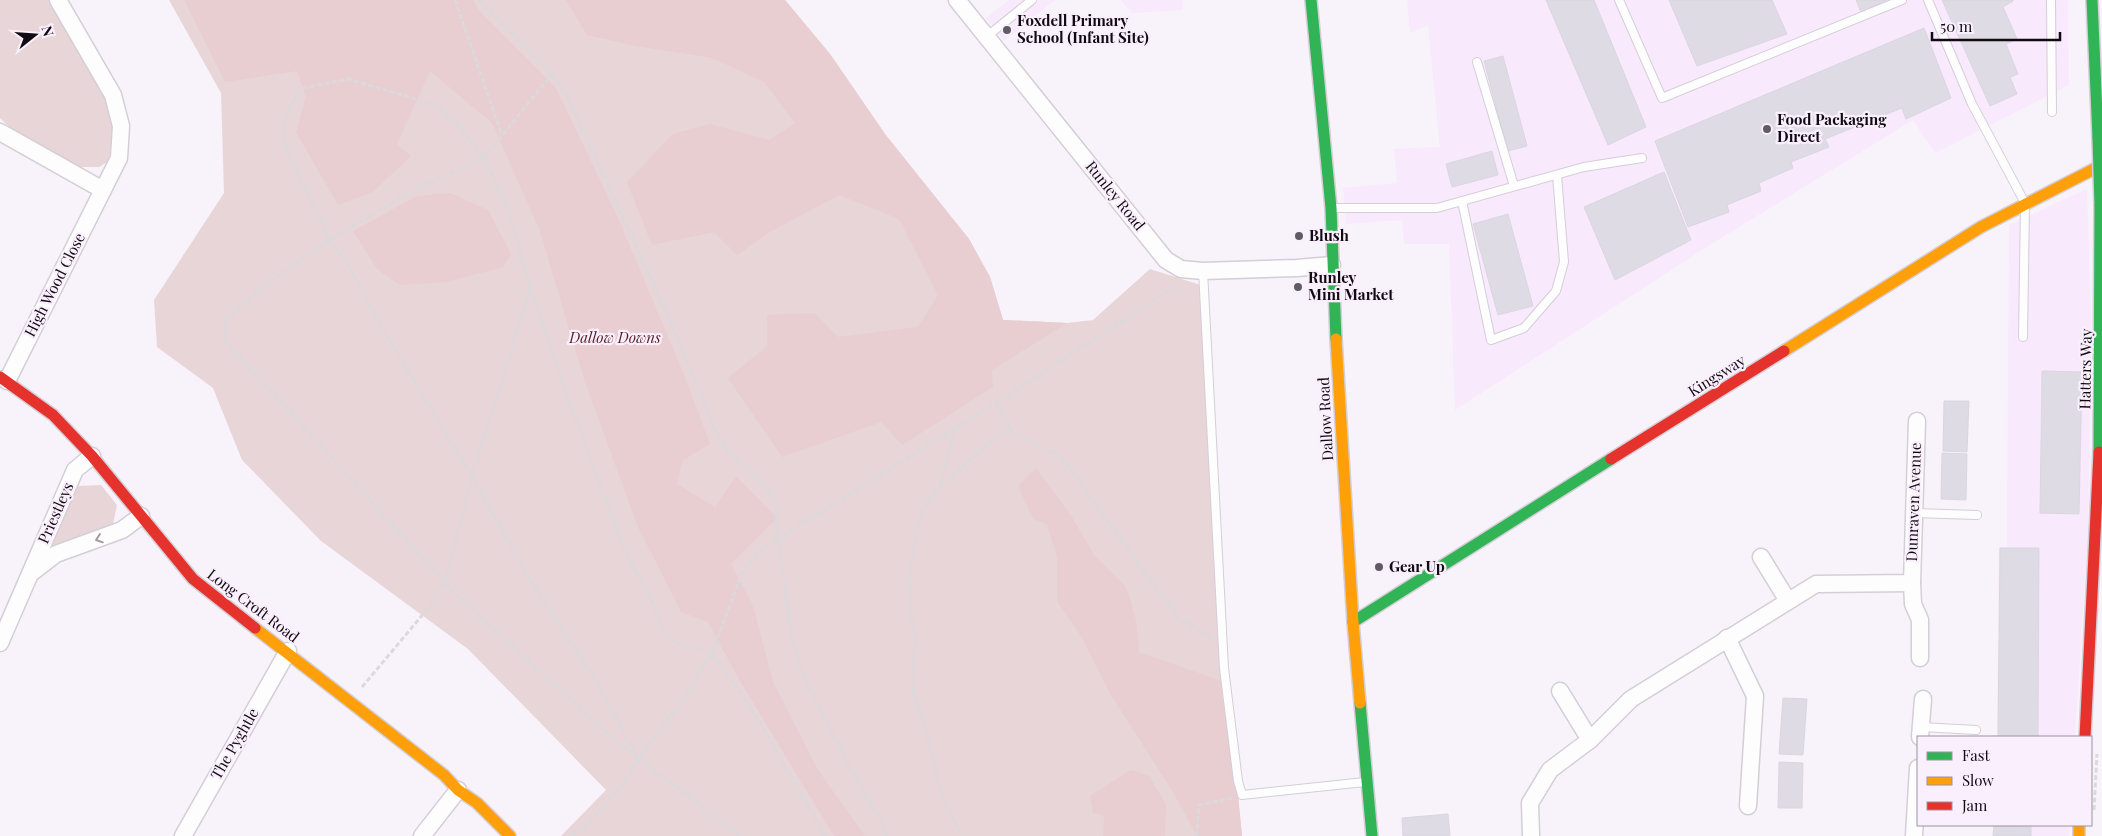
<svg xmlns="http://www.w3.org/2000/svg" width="2102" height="836" font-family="'Playfair Display',serif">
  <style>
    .built { fill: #f8e9fd }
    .green { fill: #e8d5d8 }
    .forest { fill: #e8cdd1 }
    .building { fill: #dedbe4; stroke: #dad6e0 }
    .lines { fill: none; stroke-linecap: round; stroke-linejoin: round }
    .lane-casing { stroke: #d4ced6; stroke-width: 10 }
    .street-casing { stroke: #d4ced6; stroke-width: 19 }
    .fast-casing { stroke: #d4ced6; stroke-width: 14 }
    .slow-casing { stroke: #d4ced6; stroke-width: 14 }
    .jam-casing { stroke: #d4ced6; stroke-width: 14 }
    .path { stroke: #dbd9db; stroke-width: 3; stroke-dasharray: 5 2.5; stroke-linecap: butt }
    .lane { stroke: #fefdfe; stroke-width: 8 }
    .street { stroke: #fefdfe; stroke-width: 16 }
    .fast { stroke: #30b455; stroke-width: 11 }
    .slow { stroke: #ff9f0a; stroke-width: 11 }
    .jam { stroke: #e5322d; stroke-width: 11 }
    .fast-bridge-casing { stroke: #d4ced6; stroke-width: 14; stroke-linecap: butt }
    .fast-bridge { stroke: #30b455; stroke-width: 11 }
    .oneway { stroke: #9f9c9f }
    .poi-dot { fill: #615b63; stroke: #faeffd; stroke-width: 2 }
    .labels { text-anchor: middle; stroke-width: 4.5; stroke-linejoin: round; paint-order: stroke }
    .poi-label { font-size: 15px; font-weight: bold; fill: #100a11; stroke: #faeffd; text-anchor: start }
    .street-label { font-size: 15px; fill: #100a11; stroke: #faeffd }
    .park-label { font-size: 15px; font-style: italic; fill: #541d21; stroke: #faeffd }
  </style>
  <rect width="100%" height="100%" fill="#f8f2fa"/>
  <g class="built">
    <polygon points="1009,0 1055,0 1004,41 986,18"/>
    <polygon points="1121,0 1182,0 1183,10 1132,13"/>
    <polygon points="1407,0 2068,0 2069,85 1935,153 1913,120 1705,248 1455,410 1449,244 1404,244 1402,220 1346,224 1343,188 1397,183 1394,149 1440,147 1428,25 1410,33"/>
    <polygon points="2087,189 2091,329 2088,529 2075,737 1997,737 1999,547 2007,547 2009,225"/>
    <polygon points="1994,825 2070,825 2069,836 1993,836"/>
  </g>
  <g class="green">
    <polygon points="0,0 49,0 100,80 113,121 109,161 99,167 74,167 19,136 0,118"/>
    <polygon points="169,0 785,0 830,54 885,134 969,239 990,277 1003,320 1067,323 1093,320 1150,269 1207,287 1220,613 1242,836 561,836 606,790 468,649 321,541 242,460 213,388 157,347 154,300 224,193 221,93"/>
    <polygon points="101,485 117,505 113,524 53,546 49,544 78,486"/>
  </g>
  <g class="forest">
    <polygon points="184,0 473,0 480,12 556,88 618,218 687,382 710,444 682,461 677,484 715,507 736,476 777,518 731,564 753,606 773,682 818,770 865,836 834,836 740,681 708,622 681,612 638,527 585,382 540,231 492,123 430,71 397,144 411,156 373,192 338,205 296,132 306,97 297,71 225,82"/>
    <polygon points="566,0 785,0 830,54 885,134 969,239 990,277 1003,320 1067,323 992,370 993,387 902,445 881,422 782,457 728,378 767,346 767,315 815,313 838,337 918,327 938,295 899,219 839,195 768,233 737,255 714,232 652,245 627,182 673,134 710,124 769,140 795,123 764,82 712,58 636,46 587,35"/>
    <polygon points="450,193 488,210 511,254 503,267 447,282 400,285 377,269 353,231 417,196"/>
    <polygon points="1036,468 1072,517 1094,555 1126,587 1136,620 1139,652 1227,683 1242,836 1197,836 1173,792 1111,695 1081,636 1057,601 1057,557 1047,524 1033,519 1018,486"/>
    <polygon points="1131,770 1149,776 1166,804 1165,836 1103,836 1104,816 1093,813 1090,796"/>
  </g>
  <g class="building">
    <polygon points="1546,0 1594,0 1646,127 1608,145"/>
    <polygon points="1669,0 1772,0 1787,34 1697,66"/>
    <polygon points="1856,0 1887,0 1861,12"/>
    <polygon points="1942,0 2013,0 2013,1 2003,7 2017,39 2006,44 2018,74 2010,77 2017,94 1990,106"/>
    <polygon points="1924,28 1951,98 1906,119 1902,108 1825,139 1829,147 1791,162 1793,168 1759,183 1761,191 1727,205 1729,212 1688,227 1655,141"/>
    <polygon points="1503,56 1527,146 1508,151 1484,61"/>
    <polygon points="1492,151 1498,175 1452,187 1446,164"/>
    <polygon points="1664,172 1691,240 1615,280 1584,207"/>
    <polygon points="1508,214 1533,306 1498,315 1473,224"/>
    <polygon points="2042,371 2082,372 2079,514 2040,513"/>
    <polygon points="1944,401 1969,401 1967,452 1943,451"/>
    <polygon points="1942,453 1967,454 1966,500 1941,499"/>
    <polygon points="2000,548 2039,548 2038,737 1998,737"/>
    <polygon points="1783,698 1807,699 1803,755 1779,754"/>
    <polygon points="1779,762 1803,763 1802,808 1778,808"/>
    <polygon points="1448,814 1450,836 1403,836 1402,818"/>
    <polygon points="1994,826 2031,827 2031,836 1993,836"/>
  </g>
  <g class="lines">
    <g class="lane-casing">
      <g id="lane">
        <polyline points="1619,0 1662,98 1902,0"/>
        <polyline points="1928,0 1972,104 2025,203 2023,337"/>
        <polyline points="2051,0 2052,112"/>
        <polyline points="986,37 1032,0"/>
        <polyline points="1477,62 1514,186"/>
        <polyline points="1462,201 1491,340 1524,328 1556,291 1564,262 1557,175"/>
        <polyline points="1333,208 1437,208 1584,167 1642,158"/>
        <polyline points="1203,271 1224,668 1238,781 1242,795 1365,782"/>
        <polyline points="1914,513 1977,515"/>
        <polyline points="1921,727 1976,730"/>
      </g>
    </g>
    <g class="street-casing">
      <g id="street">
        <polyline points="957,0 1166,260 1181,269 1203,271 1297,268 1332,265"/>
        <polyline points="0,132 103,190"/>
        <polyline points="7,381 119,158 121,126 113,95 58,0"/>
        <polyline points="1761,557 1788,601"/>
        <polyline points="30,574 56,554 122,530 141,516"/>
        <polyline points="1912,583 1913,604 1920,620 1920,658"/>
        <polyline points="1727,638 1755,696 1748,806"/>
        <polyline points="0,643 75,470 92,456"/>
        <polyline points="1560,691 1590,740"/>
        <polyline points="1920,737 1923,699"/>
        <polyline points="183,836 288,651"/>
        <polyline points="422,836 458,790"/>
        <polyline points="1531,836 1530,803 1550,770 1590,740 1631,699 1816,584 1912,583 1917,421"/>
        <polyline points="1914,836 1918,768"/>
      </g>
    </g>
    <g class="fast-casing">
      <g id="fast">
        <polyline points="1311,0 1331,208 1336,339"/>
        <polyline points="2092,0 2098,138"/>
        <polyline points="2099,452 2100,205"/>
        <polyline points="1353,622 1611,459"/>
        <polyline points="1360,703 1372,836"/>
      </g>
    </g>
    <g class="slow-casing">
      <g id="slow">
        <polyline points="1336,339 1353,622 1360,703"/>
        <polyline points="1784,351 1981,227 2102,165"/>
        <polyline points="255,628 444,775 458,790 477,803 510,836"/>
        <polyline points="2079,825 2079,836"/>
      </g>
    </g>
    <g class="jam-casing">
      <g id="jam">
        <polyline points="0,377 53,415 92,456 193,579 255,628"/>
        <polyline points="1611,459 1784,351"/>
        <polyline points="2085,737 2099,452"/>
      </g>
    </g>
    <g class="path">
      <polyline points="455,0 502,135"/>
      <polyline points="479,0 552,74 567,96 666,311 718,436 728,451 769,491 775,503 778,539 791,633 800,669 846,760 881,822 886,836"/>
      <polyline points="530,288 472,477 445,582 458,596 622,746 741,836"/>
      <polyline points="996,403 1013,433 1061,456 1177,617 1212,638"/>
      <polyline points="956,427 939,488 926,504 920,518 909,576 911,613 916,643 912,673 914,697 922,718 943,798 962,836"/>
      <polyline points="940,487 993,439 1010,428"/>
      <polyline points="362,687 435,600 445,582 227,343 225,321 263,286 330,240 417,188 484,158 552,74"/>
      <polyline points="638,759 599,685 534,587 472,477 376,318 351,269 330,240 286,150 283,124 299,89 348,79 433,104 459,125 484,158 508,209 530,287 568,399 625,552 650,596 662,629 678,644 712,653 755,714 825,836"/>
      <polyline points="2094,810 2097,754"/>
      <polyline points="572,836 590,822 624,783 638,759 685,697 712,653 743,570 763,548 996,403 1173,288 1175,284"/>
      <polyline points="1197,836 1199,805 1232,798"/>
    </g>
    <use href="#lane" class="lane"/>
    <use href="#street" class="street"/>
    <use href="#fast" class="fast"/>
    <use href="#slow" class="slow"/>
    <use href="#jam" class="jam"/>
    <g class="fast-bridge-casing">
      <polyline id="fast-bridge" points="2098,138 2100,205"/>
    </g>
    <use href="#fast-bridge" class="fast-bridge"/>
  </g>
  <defs><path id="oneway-chevron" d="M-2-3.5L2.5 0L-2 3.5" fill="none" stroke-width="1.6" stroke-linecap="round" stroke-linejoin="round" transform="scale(1.25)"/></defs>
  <use class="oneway" href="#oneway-chevron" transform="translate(99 539) rotate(161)"/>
  <g class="poi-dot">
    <circle cx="1007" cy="30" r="5"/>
    <circle cx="1767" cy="129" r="5"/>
    <circle cx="1299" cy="236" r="5"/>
    <circle cx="1298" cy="287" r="5"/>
    <circle cx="1379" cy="567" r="5"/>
  </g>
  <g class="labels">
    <g class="poi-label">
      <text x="1017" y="26">Foxdell Primary<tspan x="1017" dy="17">School (Infant Site)</tspan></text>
      <text x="1777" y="125">Food Packaging<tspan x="1777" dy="17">Direct</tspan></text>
      <text x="1309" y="241">Blush</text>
      <text x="1308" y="283">Runley<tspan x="1308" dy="17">Mini Market</tspan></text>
      <text x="1389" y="572">Gear Up</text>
    </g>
    <g class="street-label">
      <text transform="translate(1115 196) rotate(51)" y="5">Runley Road</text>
      <text transform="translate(55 285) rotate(-63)" y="5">High Wood Close</text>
      <text transform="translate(2086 369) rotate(-89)" y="5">Hatters Way</text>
      <text transform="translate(1717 376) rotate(-32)" y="5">Kingsway</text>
      <text transform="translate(1326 419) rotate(-93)" y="5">Dallow Road</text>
      <text transform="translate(1914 502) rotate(-88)" y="5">Dunraven Avenue</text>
      <text transform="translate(56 513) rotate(-66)" y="5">Priestleys</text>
      <text transform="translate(253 606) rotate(37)" y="5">Long Croft Road</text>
      <text transform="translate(235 744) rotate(-60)" y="5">The Pyghtle</text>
    </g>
    <g class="park-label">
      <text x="615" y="343">Dallow Downs</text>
    </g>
  </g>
  <rect x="1917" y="736" width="175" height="90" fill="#faeffd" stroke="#9c939f"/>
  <rect x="1927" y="752" width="25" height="8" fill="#30b455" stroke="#9c939f"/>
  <text x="1962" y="761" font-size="15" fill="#100a11">Fast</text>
  <rect x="1927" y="777" width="25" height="8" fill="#ff9f0a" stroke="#9c939f"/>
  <text x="1962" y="786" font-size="15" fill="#100a11">Slow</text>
  <rect x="1927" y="802" width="25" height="8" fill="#e5322d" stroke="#9c939f"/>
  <text x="1962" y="811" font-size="15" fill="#100a11">Jam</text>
  <g transform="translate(35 35) rotate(73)" stroke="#faeffd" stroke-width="4" paint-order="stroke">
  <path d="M0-4L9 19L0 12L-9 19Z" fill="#100a11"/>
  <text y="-8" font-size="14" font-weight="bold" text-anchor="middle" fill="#100a11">N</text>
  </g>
  <path d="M1932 32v8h128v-8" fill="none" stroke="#100a11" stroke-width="2.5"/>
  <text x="1940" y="32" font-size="15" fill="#100a11" stroke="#faeffd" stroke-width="4" paint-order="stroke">50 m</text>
</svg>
